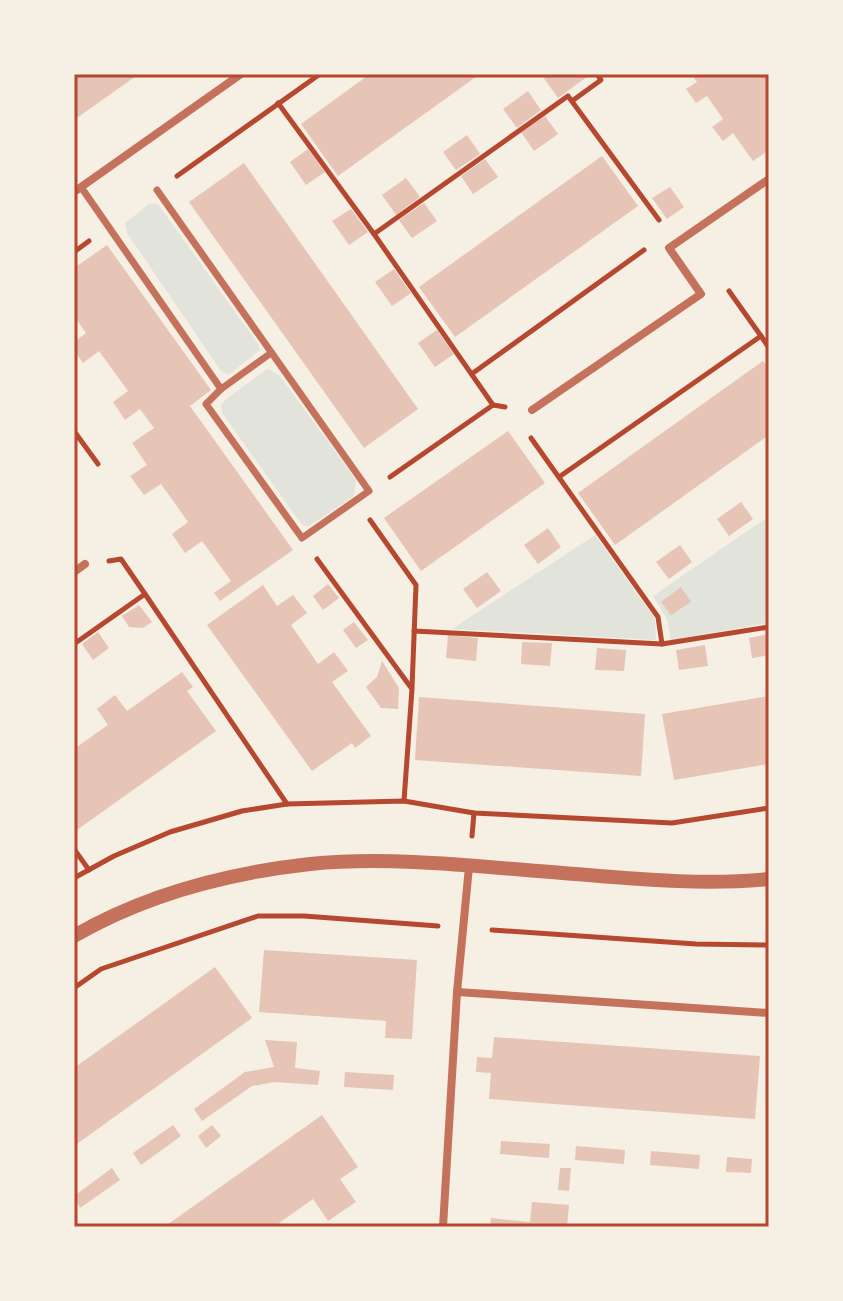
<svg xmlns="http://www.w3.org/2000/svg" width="843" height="1301" font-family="Quicksand,sans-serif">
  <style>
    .green { fill: #e2e4dc }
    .building { fill: #e6c5b7 }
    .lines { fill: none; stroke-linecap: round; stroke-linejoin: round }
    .path { stroke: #b5482f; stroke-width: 5 }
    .pedestrian { stroke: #c5725c; stroke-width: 7 }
    .minor { stroke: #c5725c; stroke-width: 8 }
    .tertiary { stroke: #c5725c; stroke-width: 14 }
    .neatline { fill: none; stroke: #b5482f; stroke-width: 3 }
  </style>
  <rect width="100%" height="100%" fill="#f6efe4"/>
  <g class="green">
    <polygon points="149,204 158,204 258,344 260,350 229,375 221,371 127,233 125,223"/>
    <polygon points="268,368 280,376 356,480 354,496 309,526 303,525 297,518 222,413 221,405 225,400"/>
    <polygon points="769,516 769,623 671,640 667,619 653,596"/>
    <polygon points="595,535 655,619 656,640 452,629"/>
  </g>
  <g class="building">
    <polygon points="74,74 139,74 74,120"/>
    <polygon points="370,74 480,74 338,176 301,124"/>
    <polygon points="547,74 591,74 558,98 543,77"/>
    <polygon points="691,74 769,74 769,150 753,161 733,133 723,141 712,127 723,119 707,96 696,103 686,89 697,82"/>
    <polygon points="528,91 541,110 517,128 503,109"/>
    <polygon points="545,116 558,134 534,151 521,132"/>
    <polygon points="467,135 480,154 456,170 443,152"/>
    <polygon points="308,149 325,172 306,185 290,162"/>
    <polygon points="602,156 638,206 455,337 419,287"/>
    <polygon points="485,159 498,177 473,194 461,176"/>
    <polygon points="244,163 418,409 364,448 189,202"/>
    <polygon points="406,178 420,197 396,215 382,195"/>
    <polygon points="670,187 684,207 667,219 652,198"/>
    <polygon points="424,203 437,221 412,238 399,220"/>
    <polygon points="351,209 368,232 349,245 332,221"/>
    <polygon points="107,245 211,390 190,406 293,550 220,601 214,593 231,581 202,541 185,553 172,534 188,522 174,502 161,484 144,495 130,476 147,465 132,443 154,428 140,409 125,420 113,402 128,391 99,351 83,363 74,350 74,342 86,333 74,316 74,268"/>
    <polygon points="394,269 411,293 392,306 375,282"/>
    <polygon points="437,330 454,354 435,367 418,343"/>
    <polygon points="763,361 769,369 769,435 615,545 578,493"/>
    <polygon points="508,431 545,483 421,571 384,518"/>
    <polygon points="741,502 753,519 729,536 717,519"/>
    <polygon points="548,528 561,547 538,564 524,545"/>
    <polygon points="680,545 692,562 669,579 656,562"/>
    <polygon points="487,572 501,591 477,608 463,589"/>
    <polygon points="328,584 339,598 323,610 313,596"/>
    <polygon points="263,585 277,606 293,595 307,613 291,625 318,664 334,652 348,671 332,682 371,736 355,748 352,743 312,771 207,625"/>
    <polygon points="681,587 691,602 671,615 661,602"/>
    <polygon points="139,605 152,622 143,628 129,627 122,616"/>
    <polygon points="354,622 368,640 356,648 343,630"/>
    <polygon points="98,632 109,648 93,660 82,644"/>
    <polygon points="769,634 769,655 752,658 749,638"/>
    <polygon points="448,635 478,638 476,661 446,658"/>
    <polygon points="522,642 552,643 550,666 521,664"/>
    <polygon points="705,645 708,666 679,670 676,650"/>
    <polygon points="597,648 626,650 624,671 595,670"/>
    <polygon points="382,661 399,688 398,709 381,708 366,687 377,677"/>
    <polygon points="182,672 193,687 187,691 216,731 74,832 74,749 108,725 97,709 115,695 127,711"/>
    <polygon points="769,696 769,764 674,780 662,714"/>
    <polygon points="419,697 645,714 641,776 415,760"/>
    <polygon points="264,950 417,960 412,1039 385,1038 386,1021 259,1012"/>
    <polygon points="215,967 252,1018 74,1146 74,1068"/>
    <polygon points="494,1037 760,1056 755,1119 489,1099 491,1073 476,1072 477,1057 492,1058"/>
    <polygon points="265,1040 297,1042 295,1068 320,1071 318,1085 275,1082 252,1086 202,1121 194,1109 245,1072 274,1067"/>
    <polygon points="345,1072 394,1075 393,1090 344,1087"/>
    <polygon points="322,1115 358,1167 340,1179 356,1202 328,1221 313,1199 279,1223 281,1227 164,1227"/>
    <polygon points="173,1125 181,1136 141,1165 133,1153"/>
    <polygon points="212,1125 221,1136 206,1148 198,1136"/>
    <polygon points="501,1141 550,1144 549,1158 500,1154"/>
    <polygon points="576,1146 625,1150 624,1164 575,1160"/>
    <polygon points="651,1151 700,1155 699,1169 650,1165"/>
    <polygon points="727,1157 752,1159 751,1173 726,1172"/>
    <polygon points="112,1168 120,1180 80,1208 74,1196"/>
    <polygon points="560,1168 571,1168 569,1191 558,1190"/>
    <polygon points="532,1202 569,1205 567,1227 490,1227 491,1218 530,1222"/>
  </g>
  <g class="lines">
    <g class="path">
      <polyline points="572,101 601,80 597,74"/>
      <polyline points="278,103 374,234 568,96 659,220"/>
      <polyline points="177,176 320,74"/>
      <polyline points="374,234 493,405"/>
      <polyline points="74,252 89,241"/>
      <polyline points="729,291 761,336"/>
      <polyline points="473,373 644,250"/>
      <polyline points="74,431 98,464"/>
      <polyline points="390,477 493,405 505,407"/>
      <polyline points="559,477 761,336 769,348"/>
      <polyline points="370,520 416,585 412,688"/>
      <polyline points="317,559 412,689 404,801"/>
      <polyline points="109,561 121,559 145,594"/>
      <polyline points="414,631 662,644 658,617 531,438"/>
      <polyline points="74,644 145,594 287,804"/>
      <polyline points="662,644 769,627"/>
      <polyline points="472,836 474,813"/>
      <polyline points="74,849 89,870"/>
      <polyline points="74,878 114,856 170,832 242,811 287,804 404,801 474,813 672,823 769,808"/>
      <polyline points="492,930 696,944 769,945"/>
      <polyline points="74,988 101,969 258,916 304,916 438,926"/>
    </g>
    <g class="pedestrian">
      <polyline points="81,187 221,389 206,404 302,538 369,491 157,190"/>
      <polyline points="221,389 271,353"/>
    </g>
    <g class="minor">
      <polyline points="74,192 241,74"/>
      <polyline points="532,410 701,294 669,248 769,179"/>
      <polyline points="74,572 85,564"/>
      <polyline points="457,992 769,1013"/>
      <polyline points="443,1227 457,992 469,867"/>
    </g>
    <path class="tertiary" d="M74 936C145 895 229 873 310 864 399 855 498 869 588 875 648 880 709 885 769 879"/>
  </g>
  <rect width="843" height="1301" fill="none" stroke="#f6efe4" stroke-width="152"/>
  <rect x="76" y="76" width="691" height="1149" class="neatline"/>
</svg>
